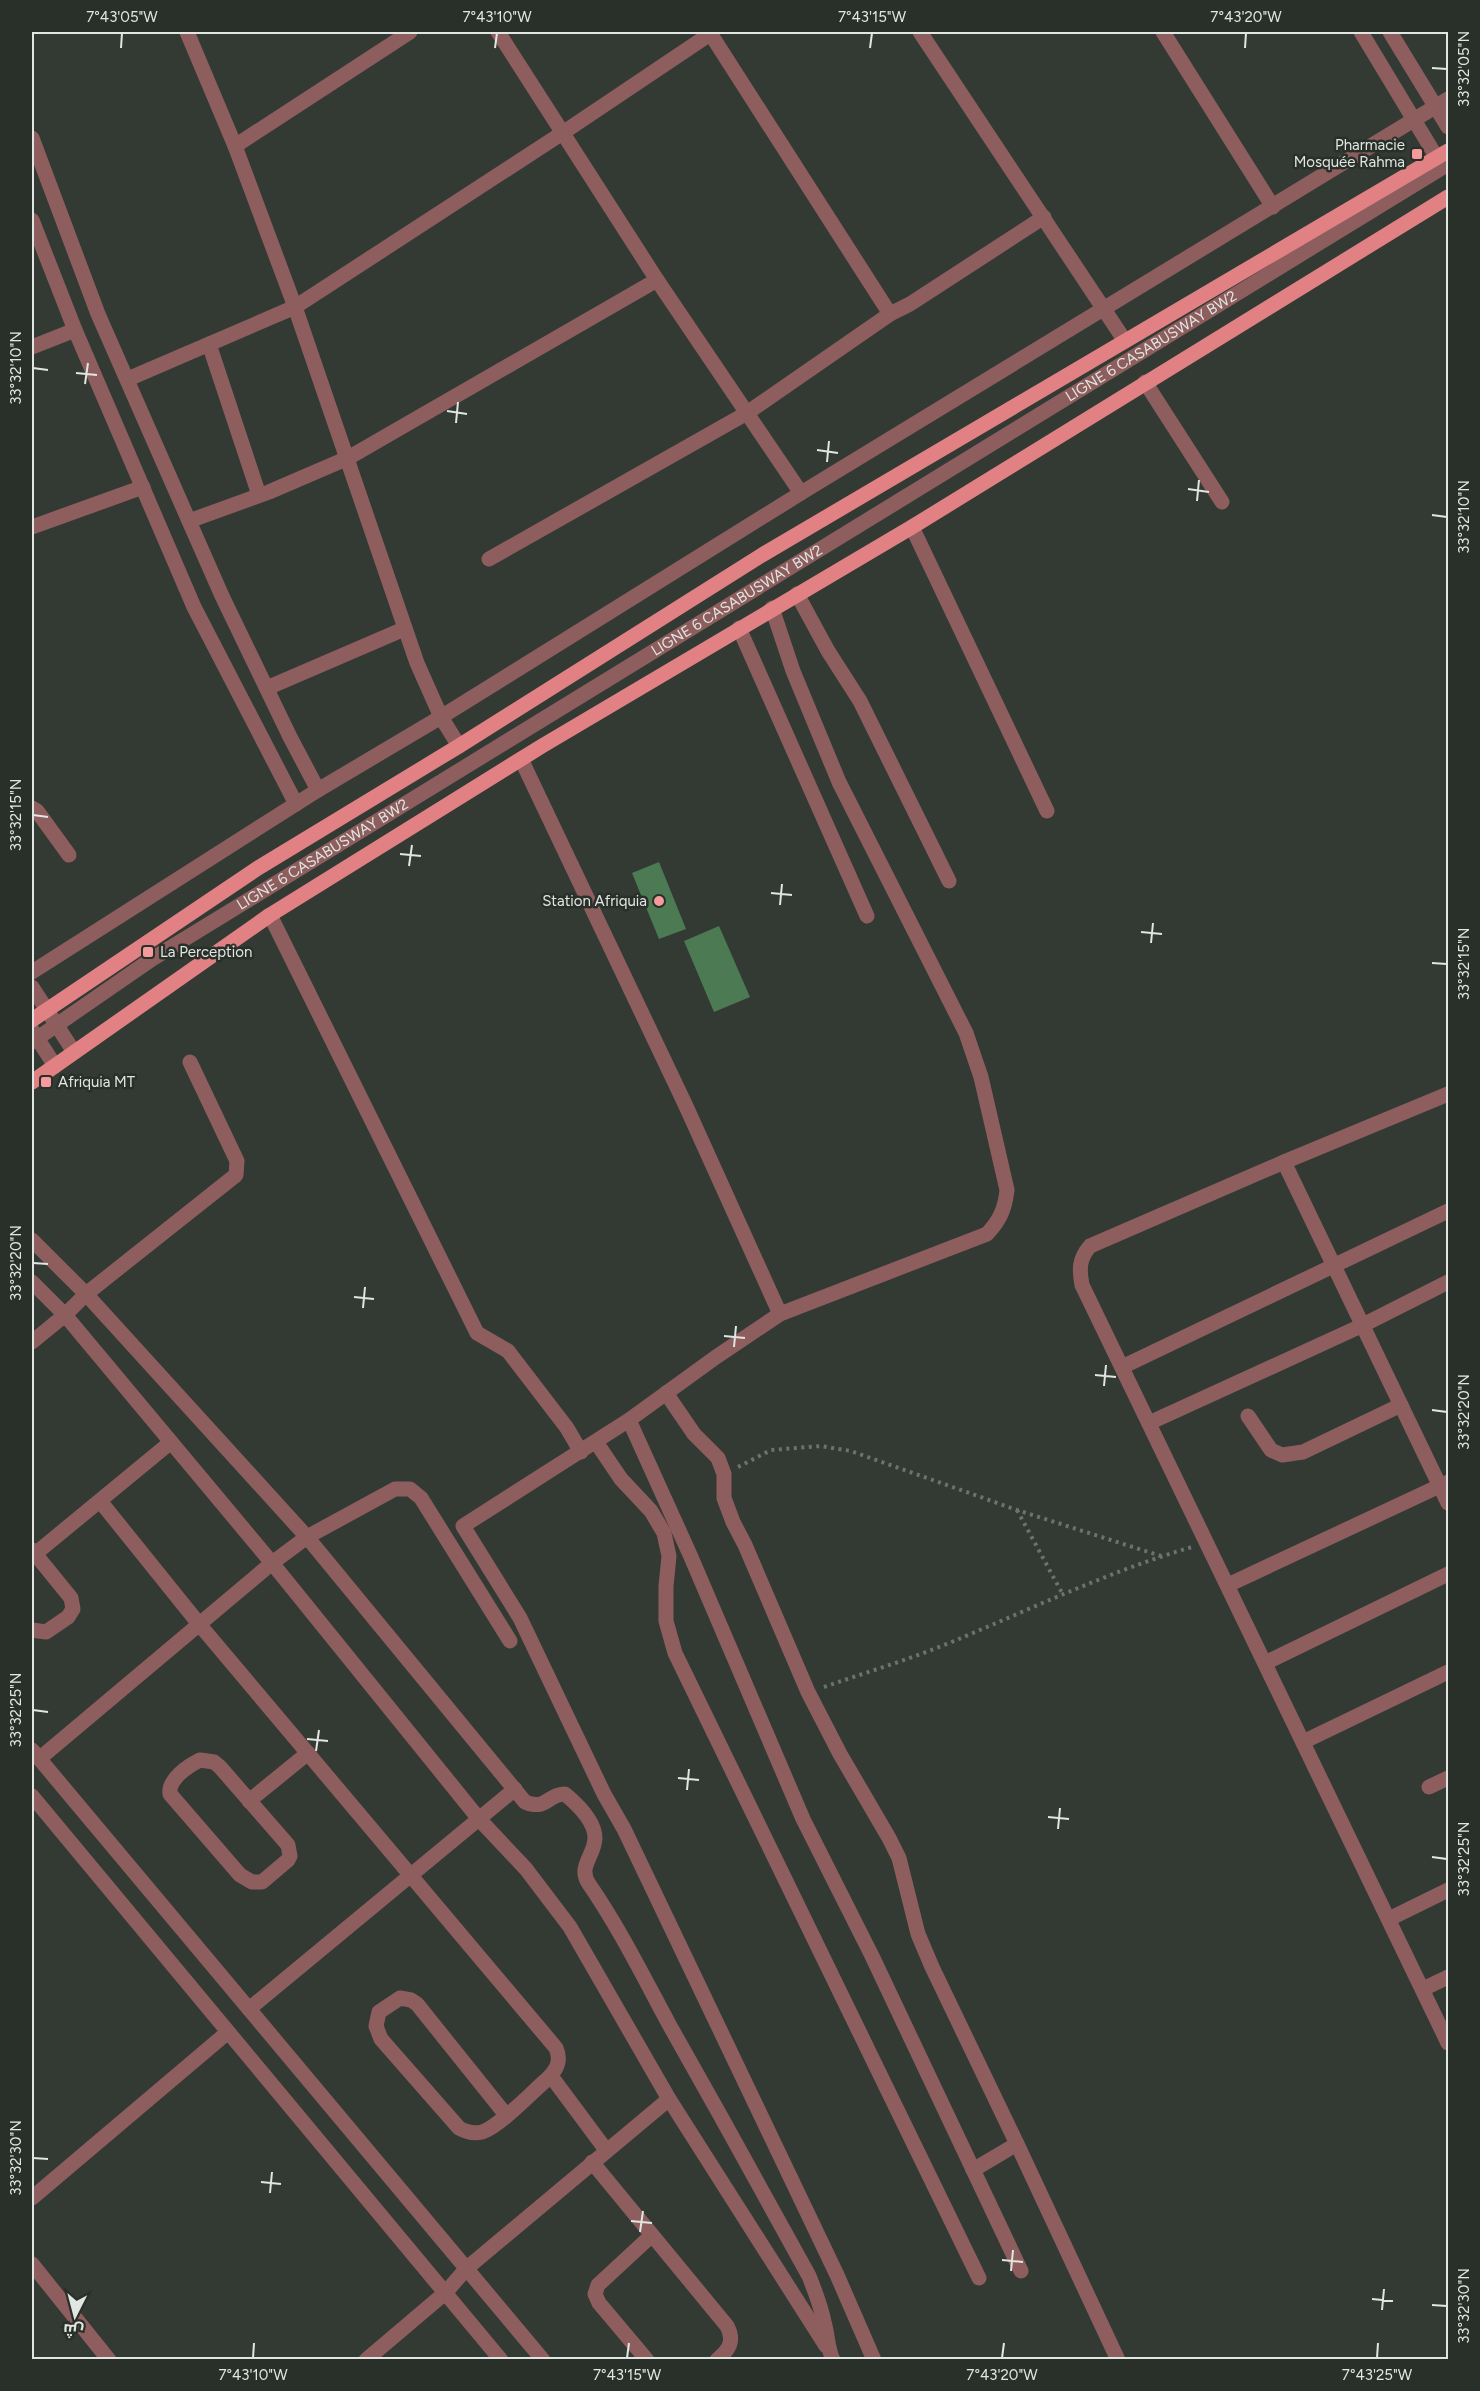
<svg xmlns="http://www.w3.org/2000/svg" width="1480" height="2391" font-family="Figtree,Cairo,sans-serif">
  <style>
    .building { fill: #4b7a53 }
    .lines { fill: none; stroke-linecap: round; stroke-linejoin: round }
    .path { stroke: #6c726c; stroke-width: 4; stroke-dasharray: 3 4.5; stroke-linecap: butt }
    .minor { stroke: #8e5e5e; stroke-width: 15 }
    .major { stroke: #e18183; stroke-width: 15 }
    .ticks { fill: none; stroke: #e1e6e2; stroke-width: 2 }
    .poi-dot { fill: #f59b9c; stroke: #292f29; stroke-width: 2 }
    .labels { text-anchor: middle; stroke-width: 5; stroke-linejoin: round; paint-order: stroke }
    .poi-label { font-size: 15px; fill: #e1e6e2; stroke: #292f29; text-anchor: end }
    .street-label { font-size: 15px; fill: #e1e6e2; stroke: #292f29 }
    .neatline { fill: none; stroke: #e1e6e2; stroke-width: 2 }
    .ticks-label { font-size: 15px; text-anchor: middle; fill: #e1e6e2 }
  </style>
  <rect width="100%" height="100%" fill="#333a33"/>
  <g class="building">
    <polygon points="659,862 686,929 659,939 632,873"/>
    <polygon points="719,926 750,997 714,1012 684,941"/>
  </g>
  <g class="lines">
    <g class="path">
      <polyline points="738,1467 771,1450 821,1446 851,1451 1017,1510 1161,1556"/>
      <polyline points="1017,1510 1062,1593"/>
      <path d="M824 1687C867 1672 911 1659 954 1641 1033 1608 1110 1571 1192 1547"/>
    </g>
    <g class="minor">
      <polyline points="187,32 235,146 295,307 417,663 441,717 459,746"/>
      <polyline points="498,32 657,280 801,493"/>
      <polyline points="920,32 1125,341"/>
      <polyline points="1163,32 1273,207"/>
      <polyline points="1361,32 1437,158"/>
      <polyline points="1390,32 1448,127"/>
      <polyline points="710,33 890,314"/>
      <polyline points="32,138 98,314 189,521 222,596 290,737 318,790"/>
      <polyline points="235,146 410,32"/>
      <polyline points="32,220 75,330 194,607 296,804"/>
      <polyline points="209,344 259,495"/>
      <polyline points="32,347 75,330"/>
      <polyline points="128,379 295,307 564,132 713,32"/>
      <polyline points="1145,382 1222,502"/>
      <polyline points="189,521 269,492 348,458 657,280"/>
      <polyline points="32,527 143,487"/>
      <polyline points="912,527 1047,811"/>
      <polyline points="489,559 747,413 890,314 910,304 1044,217"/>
      <polyline points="797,594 828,651 860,701 949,881"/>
      <path d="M772 608 793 671 839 782 966 1033 981 1077 1007 1190C1005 1209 1000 1220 987 1234L780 1314 716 1357 629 1420 463 1526 520 1618 604 1794 624 1829 837 2275 874 2360"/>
      <polyline points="739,628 867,916"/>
      <polyline points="267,688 404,629"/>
      <polyline points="521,759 685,1104 780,1314"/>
      <polyline points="32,808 37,811 69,855"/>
      <polyline points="270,915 477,1333 508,1351 567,1428 581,1452"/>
      <polyline points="32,972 318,790 441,717 801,493 1448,99"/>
      <polyline points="32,987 74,1052"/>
      <polyline points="32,1030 55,1066"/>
      <path id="s1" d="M32 1042 152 959 1448 164"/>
      <path d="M1448 1094 1284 1162 1090 1246C1079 1259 1079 1269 1082 1285L1448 2043"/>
      <polyline points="1284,1162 1448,1503"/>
      <path d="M32 1240 86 1294 307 1537 525 1802C547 1811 547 1794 565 1794 577 1804 595 1821 595 1838 595 1855 577 1867 589 1884 620 1929 644 1978 670 2026 717 2109 763 2192 809 2276 815 2291 821 2306 824 2322 828 2335 827 2347 833 2360"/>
      <polyline points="32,1282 65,1315 272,1563 479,1819 526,1869 570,1927 669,2099 826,2346"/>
      <polyline points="32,1342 65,1315 86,1294 236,1175 237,1161 190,1062"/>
      <polyline points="1122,1367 1448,1211"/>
      <polyline points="666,1393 694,1434 718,1458 724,1474 724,1498 733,1522 745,1545 808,1692 840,1754 889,1838 899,1858 918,1934 932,1967 1017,2144 973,2170"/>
      <polyline points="1248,1416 1271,1450 1282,1455 1303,1452 1401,1405"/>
      <polyline points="629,1420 691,1557 803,1819 872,1956 1021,2271"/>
      <polyline points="1149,1423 1361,1326 1448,1282"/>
      <polyline points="596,1442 621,1479 651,1511 664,1533 669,1556 666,1586 666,1621 675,1653 979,2278"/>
      <path d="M100 1501 199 1624 556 2048C562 2062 556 2071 545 2081 530 2094 499 2127 482 2132 474 2134 466 2132 459 2128L381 2039 376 2026 379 2012 400 1998 411 2000 417 2004 506 2115"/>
      <polyline points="32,1550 71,1598 73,1609 68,1617 46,1632 32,1630"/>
      <polyline points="35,1554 171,1442"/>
      <polyline points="1228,1585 1448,1482"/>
      <polyline points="1265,1663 1448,1574"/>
      <polyline points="1303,1742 1448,1672"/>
      <polyline points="32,1750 543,2360"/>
      <polyline points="39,1759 272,1563 307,1537 395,1489 410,1489 421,1498 510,1641"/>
      <path d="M200 1760 214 1762 220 1767 288 1845 290 1856 288 1860 262 1882H252L240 1875 170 1794C168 1779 188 1766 200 1760Z"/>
      <polyline points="1429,1787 1448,1778"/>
      <polyline points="32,1796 501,2360"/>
      <polyline points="249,1801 308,1753"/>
      <polyline points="1389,1919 1448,1890"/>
      <polyline points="1423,1989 1448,1977"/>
      <polyline points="249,2009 515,1789"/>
      <polyline points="551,2076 606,2150"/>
      <polyline points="1017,2144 1118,2360"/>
      <path d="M592 2162 727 2326C735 2341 729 2350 717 2360"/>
      <polyline points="32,2198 228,2032"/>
      <polyline points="32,2264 109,2360"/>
      <polyline points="366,2360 445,2293 467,2268 669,2099"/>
      <polyline points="647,2360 599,2303 595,2294 598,2285 652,2235"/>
    </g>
    <g class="major">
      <polyline points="32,1020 258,868 459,746 762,555 1448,151"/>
      <polyline points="32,1082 270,915 542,746 912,527 1448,197"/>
    </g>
  </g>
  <path class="ticks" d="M121 48 122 33M495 48 497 33M870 48 872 33M1245 48 1246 33M1432 68 1447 69M33 368 48 370M76 373 97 375M85 384 88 363M447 411 467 414M456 423 458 402M817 450 838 453M827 462 829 441M1188 489 1209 492M1197 501 1199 480M1432 515 1447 517M33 815 48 817M400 854 421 856M409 866 412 845M771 893 792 895M780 905 782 884M1141 932 1162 934M1151 943 1153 923M1432 963 1447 964M33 1263 48 1264M354 1297 374 1299M363 1308 365 1287M724 1336 745 1338M734 1347 736 1326M1095 1375 1116 1377M1104 1386 1106 1365M1432 1410 1447 1412M33 1710 48 1712M307 1739 328 1741M316 1751 319 1730M678 1778 699 1780M687 1790 689 1769M1048 1817 1069 1819M1058 1829 1060 1808M1432 1857 1447 1859M33 2158 48 2159M261 2182 281 2184M270 2193 272 2172M631 2221 652 2223M640 2232 643 2211M1002 2260 1023 2262M1011 2271 1013 2250M1372 2299 1393 2301M1432 2305 1447 2306M1382 2310 1384 2289M253 2358 254 2343M627 2358 629 2343M1002 2358 1004 2343M1377 2358 1378 2343"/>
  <g class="poi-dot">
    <rect x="1411" y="148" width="12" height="12" rx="3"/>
    <circle cx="659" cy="901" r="6"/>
    <rect x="142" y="946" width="12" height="12" rx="3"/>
    <rect x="40" y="1076" width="12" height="12" rx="3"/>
  </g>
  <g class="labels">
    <g class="poi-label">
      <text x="1405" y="150">Pharmacie<tspan x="1405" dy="17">Mosquée Rahma</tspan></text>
      <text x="647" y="906">Station Afriquia</text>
      <text x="160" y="957" text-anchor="start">La Perception</text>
      <text x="58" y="1087" text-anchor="start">Afriquia MT</text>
    </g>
    <g class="street-label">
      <text dy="5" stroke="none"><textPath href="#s1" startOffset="1318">LIGNE 6 CASABUSWAY BW2</textPath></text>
      <text dy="5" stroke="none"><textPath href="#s1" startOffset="832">LIGNE 6 CASABUSWAY BW2</textPath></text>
      <text dy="5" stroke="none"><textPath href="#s1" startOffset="346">LIGNE 6 CASABUSWAY BW2</textPath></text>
    </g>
  </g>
  <rect width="1480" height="2391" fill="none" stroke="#292f29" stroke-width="66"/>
  <g transform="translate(75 2316) rotate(186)" stroke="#292f29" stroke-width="4.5" paint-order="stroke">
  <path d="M0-4.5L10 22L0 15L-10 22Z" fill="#e1e6e2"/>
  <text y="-9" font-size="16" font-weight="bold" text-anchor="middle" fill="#e1e6e2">ش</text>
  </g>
  <rect x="33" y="33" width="1414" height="2325" class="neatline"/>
  <g class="ticks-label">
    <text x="122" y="22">7°43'05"W</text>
    <text x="497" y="22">7°43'10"W</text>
    <text x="872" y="22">7°43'15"W</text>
    <text x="1246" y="22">7°43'20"W</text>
    <text transform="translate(1464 69) rotate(-90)" y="5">33°32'05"N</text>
    <text transform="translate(16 368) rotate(-90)" y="5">33°32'10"N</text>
    <text transform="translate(1464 517) rotate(-90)" y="5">33°32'10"N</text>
    <text transform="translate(16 815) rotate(-90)" y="5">33°32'15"N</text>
    <text transform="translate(1464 964) rotate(-90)" y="5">33°32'15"N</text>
    <text transform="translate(16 1263) rotate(-90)" y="5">33°32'20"N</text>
    <text transform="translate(1464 1412) rotate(-90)" y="5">33°32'20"N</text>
    <text transform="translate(16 1710) rotate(-90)" y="5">33°32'25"N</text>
    <text transform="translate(1464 1859) rotate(-90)" y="5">33°32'25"N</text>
    <text transform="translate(16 2158) rotate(-90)" y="5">33°32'30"N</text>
    <text transform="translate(1464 2306) rotate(-90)" y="5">33°32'30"N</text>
    <text x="253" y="2380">7°43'10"W</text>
    <text x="627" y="2380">7°43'15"W</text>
    <text x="1002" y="2380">7°43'20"W</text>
    <text x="1377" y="2380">7°43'25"W</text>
  </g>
</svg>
